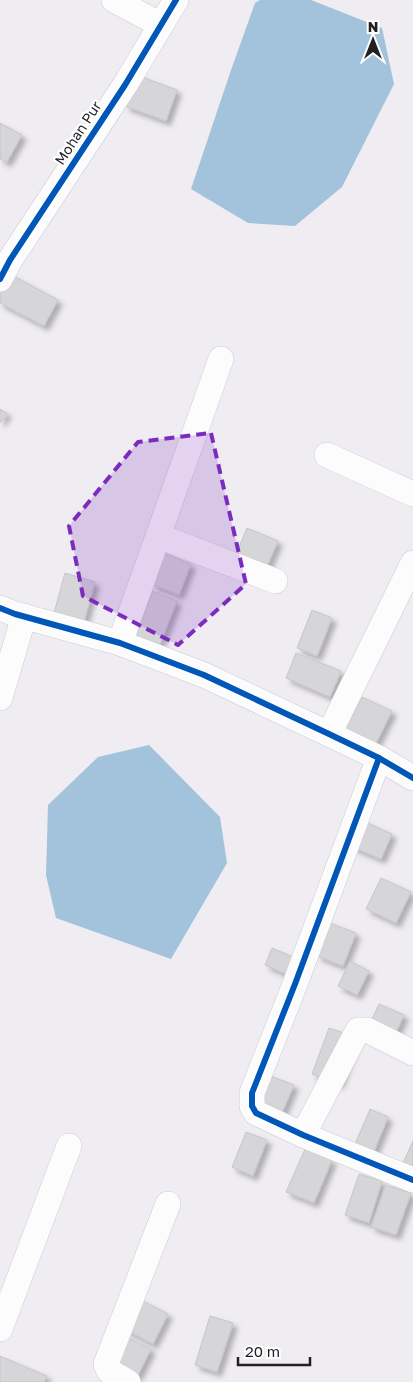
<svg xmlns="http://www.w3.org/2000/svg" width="413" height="1382" font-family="'Golos Text',sans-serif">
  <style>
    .water { fill: #a3c2dc }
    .building { fill: #d6d5d7; stroke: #c7c5c8; filter: url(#shadow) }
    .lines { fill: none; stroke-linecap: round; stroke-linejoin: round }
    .minor-casing { stroke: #cccbce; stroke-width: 26 }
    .minor { stroke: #fdfcfd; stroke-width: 25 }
    .cycleway-casing { stroke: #fff; stroke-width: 9 }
    .cycleway { stroke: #0057b8; stroke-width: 6 }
    .marked { fill: #7b2cbf; fill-opacity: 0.2; stroke: #7b2cbf; stroke-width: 4; stroke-dasharray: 10 6; stroke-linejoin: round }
    .labels { text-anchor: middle; stroke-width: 4.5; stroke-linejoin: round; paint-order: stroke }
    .street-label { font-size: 14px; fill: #212023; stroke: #fff }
  </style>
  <defs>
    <filter id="shadow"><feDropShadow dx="4.5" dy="4.5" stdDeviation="2.5" flood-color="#0004"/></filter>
  </defs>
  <rect width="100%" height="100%" fill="#efedf2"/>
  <g class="water">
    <polygon points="260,0 311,0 382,28 394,84 342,187 295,226 248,223 191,189 230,73 255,3"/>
    <polygon points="149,745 220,817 227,863 171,959 56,918 46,875 48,805 98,757"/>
  </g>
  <g class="building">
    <polygon points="137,75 177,90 166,121 125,106"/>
    <polygon points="0,123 22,135 7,162 0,159"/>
    <polygon points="10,274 58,300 44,326 0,303 0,294"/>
    <polygon points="0,409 7,413 0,423"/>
    <polygon points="247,528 278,541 265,571 234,559"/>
    <polygon points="164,553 191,564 179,595 151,584"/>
    <polygon points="65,573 95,582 84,622 54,613"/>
    <polygon points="153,591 177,601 158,649 134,640"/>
    <polygon points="312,610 332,618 317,656 297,648"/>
    <polygon points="296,653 341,671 330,697 286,678"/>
    <polygon points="362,697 392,711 374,747 344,732"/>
    <polygon points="361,820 392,834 381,859 350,846"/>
    <polygon points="381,878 411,892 396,923 366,909"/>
    <polygon points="330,923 356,933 343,966 317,956"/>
    <polygon points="272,948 293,957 286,974 265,965"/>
    <polygon points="350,961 369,971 357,995 338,986"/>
    <polygon points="379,1004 404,1015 394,1037 369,1026"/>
    <polygon points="329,1028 356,1037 339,1084 312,1074"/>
    <polygon points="268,1075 294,1085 279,1120 254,1109"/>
    <polygon points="370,1109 388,1117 371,1159 352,1151"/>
    <polygon points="246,1132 267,1140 253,1176 232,1167"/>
    <polygon points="413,1141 413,1167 403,1163"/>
    <polygon points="305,1149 332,1160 314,1203 286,1192"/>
    <polygon points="359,1174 382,1181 369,1223 345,1215"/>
    <polygon points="386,1185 411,1193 396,1235 371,1227"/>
    <polygon points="139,1299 168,1314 153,1344 124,1329"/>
    <polygon points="210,1316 233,1323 217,1372 195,1365"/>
    <polygon points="124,1336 151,1349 137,1377 110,1363"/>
    <polygon points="0,1356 47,1376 44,1382 0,1382"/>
  </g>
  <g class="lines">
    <g class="minor-casing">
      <g id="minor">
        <polyline points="114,0 161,25"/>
        <polyline points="0,279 10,260 125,85 176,0"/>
        <polyline points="327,455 413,494"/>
        <polyline points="159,536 275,581"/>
        <polyline points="0,608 15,614 120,643 204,675 329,734 379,758 413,778"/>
        <polyline points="120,643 221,359"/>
        <polyline points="0,698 24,616"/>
        <polyline points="329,734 413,563"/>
        <polyline points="379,758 295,984 252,1093 252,1106 256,1113 303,1135 413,1180"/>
        <polyline points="303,1135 358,1030 367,1030 413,1053"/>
        <polyline points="0,1329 69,1146"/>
        <polyline points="128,1382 109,1371 106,1364 168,1204"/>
      </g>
    </g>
    <use href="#minor" class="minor"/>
    <g class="cycleway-casing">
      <g id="cycleway">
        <polyline points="0,279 10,260 125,85 176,0"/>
        <polyline points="0,608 15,614 120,643 204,675 329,734 379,758 413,778"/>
        <polyline points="379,758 295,984 252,1093 252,1106 256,1113 303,1135 413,1180"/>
      </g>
    </g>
    <use href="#cycleway" class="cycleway"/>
  </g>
  <path class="marked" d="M211 433 246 584 178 645 83 596 69 526 138 442Z"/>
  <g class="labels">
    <g class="street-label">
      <text transform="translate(78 133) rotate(-57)" y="5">Mohan Pur</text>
    </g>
  </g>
  <g transform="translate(373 40)" stroke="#ffffff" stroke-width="4" paint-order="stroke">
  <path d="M0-4L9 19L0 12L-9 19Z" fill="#212023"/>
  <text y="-8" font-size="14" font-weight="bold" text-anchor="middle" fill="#212023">N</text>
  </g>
  <path d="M238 1357v8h72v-8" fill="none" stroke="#212023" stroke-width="2.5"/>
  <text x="245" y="1357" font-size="15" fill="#212023" stroke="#ffffff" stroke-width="4" paint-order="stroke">20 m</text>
</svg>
